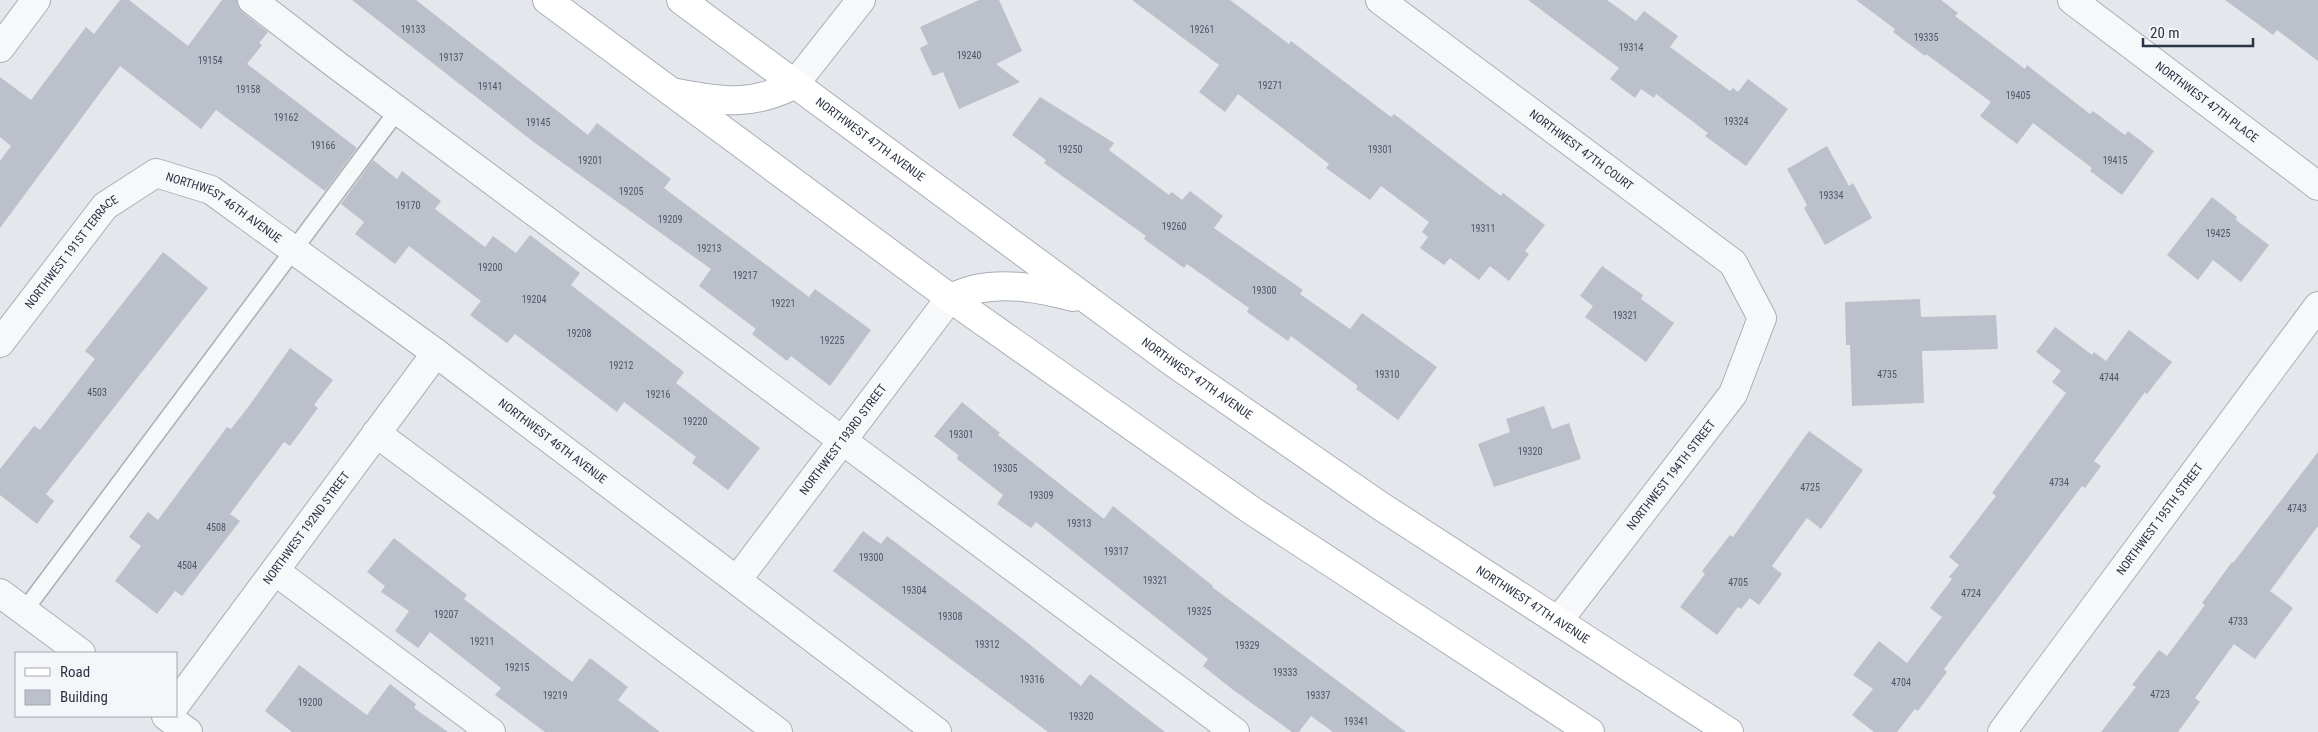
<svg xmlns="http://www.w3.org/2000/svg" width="2318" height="732" font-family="'Roboto Condensed',sans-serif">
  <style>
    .building { fill: #bbc0ca }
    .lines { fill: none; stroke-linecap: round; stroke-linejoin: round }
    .service-casing { stroke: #a9aeb7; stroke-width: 19 }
    .minor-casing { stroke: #a9aeb7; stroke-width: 30 }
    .secondary-casing { stroke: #a9aeb7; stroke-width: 30 }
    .service { stroke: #f7f8fa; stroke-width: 16 }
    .minor { stroke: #f7f8fa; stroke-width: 28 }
    .secondary { stroke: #fff; stroke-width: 28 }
    .labels { text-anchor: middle; stroke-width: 4; stroke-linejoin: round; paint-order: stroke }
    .number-label { font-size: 10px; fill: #4f5766 }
    .street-label { font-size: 12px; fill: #2b3445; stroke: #f4f6f9 }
  </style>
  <rect width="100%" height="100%" fill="#e4e7ec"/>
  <g class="building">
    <polygon points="120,0 129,0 188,46 222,0 237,0 238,6 242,12 268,32 259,43 262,45 247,64 357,148 325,191 216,110 201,129 120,66 0,228 0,161 11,146 0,137 0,77 31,100 86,27 94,34"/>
    <polygon points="352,0 416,0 588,135 597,123 671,179 664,188 809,297 815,289 871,330 830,386 791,356 787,361 752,334 756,329 699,286 711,269 535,143"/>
    <polygon points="979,0 999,0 1022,51 996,64 1020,82 959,109 943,72 933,76 926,62 920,48 928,44 920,27"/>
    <polygon points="1132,0 1230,0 1289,44 1291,41 1391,117 1394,114 1501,196 1503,193 1545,225 1525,251 1529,254 1509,281 1490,266 1479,280 1450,258 1444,265 1420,248 1428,237 1422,232 1429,222 1381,186 1370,200 1326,168 1329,164 1238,94 1225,112 1199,92 1219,65"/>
    <polygon points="1528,0 1607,0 1636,21 1644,11 1678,36 1670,47 1730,91 1733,88 1738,92 1748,79 1788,109 1746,166 1705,136 1708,133 1656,94 1654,98 1641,89 1635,98 1610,79 1619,68"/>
    <polygon points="1856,0 1941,0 1958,13 1955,16 2025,69 2027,65 2090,114 2093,111 2125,135 2128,131 2154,151 2122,195 2090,171 2092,168 2033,123 2017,144 1980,116 1991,102 1926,54 1925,56 1893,32 1895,29"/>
    <polygon points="2225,0 2318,0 2318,61 2277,30 2273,35"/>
    <polygon points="1040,97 1114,143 1109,150 1169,195 1172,192 1182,200 1190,191 1223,216 1214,228 1303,290 1300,294 1350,329 1362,313 1437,367 1398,420 1356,389 1358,386 1291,336 1288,341 1247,312 1249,308 1187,264 1184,268 1144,239 1146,236 1044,163 1046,160 1012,135"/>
    <polygon points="1827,146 1849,186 1853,183 1872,218 1825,245 1804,208 1807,205 1787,169"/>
    <polygon points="373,160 397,179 402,171 441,201 435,209 485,247 493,236 516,253 530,235 580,273 571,285 684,372 676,383 760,448 728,490 692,463 696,457 624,402 617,412 515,334 507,343 470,315 481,301 409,246 395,264 355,234 364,222 341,204"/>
    <polygon points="2212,197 2237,217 2236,220 2269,245 2241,282 2213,260 2198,280 2167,255"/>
    <polygon points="163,252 208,288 46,494 54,501 37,524 0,495 0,469 34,426 40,430 95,359 85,351"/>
    <polygon points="1602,266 1643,295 1641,299 1674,323 1646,362 1585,317 1593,306 1580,296"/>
    <polygon points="1920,299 1921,317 1996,315 1998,349 1922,351 1924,403 1852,406 1850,345 1846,345 1845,302"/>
    <polygon points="2055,327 2092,355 2094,352 2106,361 2129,330 2172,362 2147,394 2145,392 2094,461 2101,466 2085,488 2082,486 1944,669 1947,672 1918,711 1915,709 1897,732 1874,732 1852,715 1873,689 1853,675 1879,641 1907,663 1942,617 1930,608 1952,579 1949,577 1959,565 1949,557 1996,496 1992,493 2066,393 2052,382 2061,371 2036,352"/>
    <polygon points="290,348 333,380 314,405 318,408 290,446 284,442 230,514 240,521 182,596 175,591 157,614 115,581 141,546 129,537 148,512 158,520 227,427 231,429 249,406"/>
    <polygon points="962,402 1000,433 998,435 1104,519 1113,506 1213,586 1212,587 1406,732 1333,732 1311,716 1299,732 1292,732 1232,689 1203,666 1208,659 1036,522 1031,528 997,504 1003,495 957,459 958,455 934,436"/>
    <polygon points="1544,406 1552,429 1569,423 1581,459 1494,487 1478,444 1510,432 1506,419"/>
    <polygon points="1809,431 1863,470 1821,529 1807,518 1772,566 1782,574 1759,605 1750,598 1741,609 1738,607 1717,635 1680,607 1705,574 1702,571 1730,535 1733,537"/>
    <polygon points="2318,452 2318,526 2270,591 2293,608 2255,659 2234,644 2195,698 2200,702 2178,732 2101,732 2136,687 2132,685 2159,650 2167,656 2205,605 2202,603 2232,562 2233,563"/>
    <polygon points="863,531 881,544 887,536 1014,632 1081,686 1090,674 1165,732 1048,732 833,571"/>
    <polygon points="394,538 467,595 464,599 572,682 590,658 628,687 618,700 660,732 545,732 495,695 501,688 430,632 418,648 395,631 409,611 381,592 385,586 367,572"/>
    <polygon points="299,665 367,715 390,684 416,704 414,708 448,732 292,732 265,711"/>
  </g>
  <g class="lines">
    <g class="service-casing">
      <polyline id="service" points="24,611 398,110"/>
    </g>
    <g class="minor-casing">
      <g id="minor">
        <polyline points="252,0 338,66 1235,732"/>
        <path id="s1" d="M1380 0 1733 263 1762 318 1733 394 1559 620"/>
        <path id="s2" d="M2072 0 2318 186"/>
        <polyline points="0,48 36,0"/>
        <polyline points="794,85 861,0"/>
        <path id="s3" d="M0 343 105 206 156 173 211 190 436 353 937 732"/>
        <polyline points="376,433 778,732"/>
        <polyline points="275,571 491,732"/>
        <path id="s4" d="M737 580 950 298"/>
        <polyline points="0,593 81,653"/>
        <path id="s5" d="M176 704 436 353"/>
        <polyline points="166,716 188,732"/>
        <path id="s6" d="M2002 732 2318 306"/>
      </g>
    </g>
    <g class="secondary-casing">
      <g id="secondary">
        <polyline points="547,0 950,298 1251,510 1590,732"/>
        <path id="s7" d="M681 0 1171 361 1379 505 1729 732"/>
        <path d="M677 93C723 102 751 106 794 85"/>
        <path d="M950 298C958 295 967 291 976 289 1008 282 1042 289 1073 297"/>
      </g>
    </g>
    <use href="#service" class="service"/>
    <use href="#minor" class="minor"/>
    <use href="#secondary" class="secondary"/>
  </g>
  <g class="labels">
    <g class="number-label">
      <text x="413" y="33">19133</text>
      <text x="1202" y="33">19261</text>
      <text x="1926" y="41">19335</text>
      <text x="1631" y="51">19314</text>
      <text x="969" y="59">19240</text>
      <text x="451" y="61">19137</text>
      <text x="210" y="64">19154</text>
      <text x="1270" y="89">19271</text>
      <text x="490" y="90">19141</text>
      <text x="248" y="93">19158</text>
      <text x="2018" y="99">19405</text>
      <text x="286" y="121">19162</text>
      <text x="1736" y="125">19324</text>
      <text x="538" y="126">19145</text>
      <text x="323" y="149">19166</text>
      <text x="1070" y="153">19250</text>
      <text x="1380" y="153">19301</text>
      <text x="590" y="164">19201</text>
      <text x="2115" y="164">19415</text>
      <text x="631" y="195">19205</text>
      <text x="1831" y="199">19334</text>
      <text x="408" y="209">19170</text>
      <text x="670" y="223">19209</text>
      <text x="1174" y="230">19260</text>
      <text x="1483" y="232">19311</text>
      <text x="2218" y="237">19425</text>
      <text x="709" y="252">19213</text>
      <text x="490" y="271">19200</text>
      <text x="745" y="279">19217</text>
      <text x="1264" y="294">19300</text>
      <text x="534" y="303">19204</text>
      <text x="783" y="307">19221</text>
      <text x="1625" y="319">19321</text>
      <text x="579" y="337">19208</text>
      <text x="832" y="344">19225</text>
      <text x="621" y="369">19212</text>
      <text x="1387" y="378">19310</text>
      <text x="1887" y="378">4735</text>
      <text x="2109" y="381">4744</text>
      <text x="97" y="396">4503</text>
      <text x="658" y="398">19216</text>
      <text x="695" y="425">19220</text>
      <text x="961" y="438">19301</text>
      <text x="1530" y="455">19320</text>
      <text x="1005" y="472">19305</text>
      <text x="2059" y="486">4734</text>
      <text x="1810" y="491">4725</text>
      <text x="1041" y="499">19309</text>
      <text x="2297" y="512">4743</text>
      <text x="1079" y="527">19313</text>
      <text x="216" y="531">4508</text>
      <text x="1116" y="555">19317</text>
      <text x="871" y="561">19300</text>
      <text x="187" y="569">4504</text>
      <text x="1155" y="584">19321</text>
      <text x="1738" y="586">4705</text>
      <text x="914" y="594">19304</text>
      <text x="1971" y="597">4724</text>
      <text x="1199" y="615">19325</text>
      <text x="446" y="618">19207</text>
      <text x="950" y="620">19308</text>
      <text x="2238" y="625">4733</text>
      <text x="482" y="645">19211</text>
      <text x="987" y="648">19312</text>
      <text x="1247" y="649">19329</text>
      <text x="517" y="671">19215</text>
      <text x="1285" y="676">19333</text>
      <text x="1032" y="683">19316</text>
      <text x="1901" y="686">4704</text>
      <text x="2160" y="698">4723</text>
      <text x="555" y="699">19219</text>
      <text x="1318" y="699">19337</text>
      <text x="310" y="706">19200</text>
      <text x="1081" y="720">19320</text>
      <text x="1356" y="725">19341</text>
    </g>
    <g class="street-label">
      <text dy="4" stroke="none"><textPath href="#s2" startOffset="169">NORTHWEST 47TH PLACE</textPath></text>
      <text dy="4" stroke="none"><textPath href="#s7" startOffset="235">NORTHWEST 47TH AVENUE</textPath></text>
      <text dy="4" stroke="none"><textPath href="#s1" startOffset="251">NORTHWEST 47TH COURT</textPath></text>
      <text dy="4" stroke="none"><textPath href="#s3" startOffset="310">NORTHWEST 46TH AVENUE</textPath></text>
      <text dy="4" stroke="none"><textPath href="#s3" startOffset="116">NORTHWEST 191ST TERRACE</textPath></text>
      <text dy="4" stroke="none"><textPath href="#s7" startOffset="640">NORTHWEST 47TH AVENUE</textPath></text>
      <text dy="4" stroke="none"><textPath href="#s4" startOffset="176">NORTHWEST 193RD STREET</textPath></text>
      <text dy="4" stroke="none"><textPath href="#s3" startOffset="715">NORTHWEST 46TH AVENUE</textPath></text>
      <text transform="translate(1671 475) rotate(-52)" y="4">NORTHWEST 194TH STREET</text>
      <text dy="4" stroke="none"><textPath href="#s6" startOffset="265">NORTHWEST 195TH STREET</textPath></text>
      <text dy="4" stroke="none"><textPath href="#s5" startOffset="219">NORTHWEST 192ND STREET</textPath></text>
      <text dy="4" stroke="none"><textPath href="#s7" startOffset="1045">NORTHWEST 47TH AVENUE</textPath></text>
    </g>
  </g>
  <rect x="15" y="652" width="162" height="65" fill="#f4f6f9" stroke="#a4a8b1"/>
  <rect x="25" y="668" width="25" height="8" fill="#ffffff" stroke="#a4a8b1"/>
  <text x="60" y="677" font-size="15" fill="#2b3445">Road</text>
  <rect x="25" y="690" width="25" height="15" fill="#bbc0ca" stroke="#a4a8b1"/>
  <text x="60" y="702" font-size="15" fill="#2b3445">Building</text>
  <path d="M2143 38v8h110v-8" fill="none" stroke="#2b3445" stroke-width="2.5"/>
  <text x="2150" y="38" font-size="15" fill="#2b3445" stroke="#f4f6f9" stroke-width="4" paint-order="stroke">20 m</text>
</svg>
